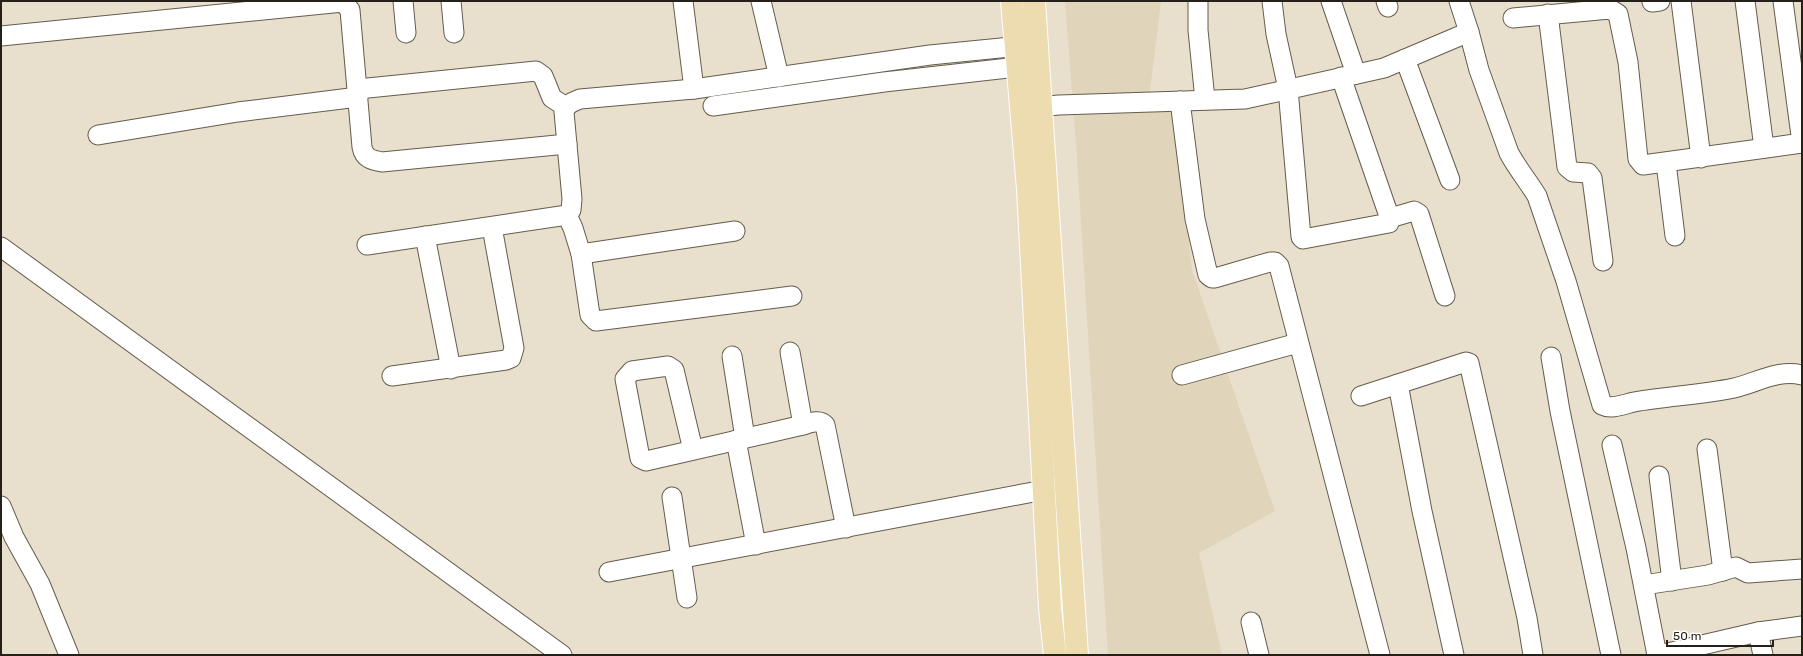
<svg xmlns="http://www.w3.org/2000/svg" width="1803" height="656" font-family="Rubik,sans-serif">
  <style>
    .built { fill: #e0d4bb }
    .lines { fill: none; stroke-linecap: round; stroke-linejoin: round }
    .minor-casing { stroke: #645c4c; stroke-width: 21 }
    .major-casing { stroke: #fff; stroke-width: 24 }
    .minor { stroke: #fff; stroke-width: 19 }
    .major { stroke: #eddcb0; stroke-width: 22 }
  </style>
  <rect width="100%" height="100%" fill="#e9dfcd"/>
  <polygon class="built" points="1065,1 1161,1 1148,108 1175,104 1192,270 1275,511 1199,553 1222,655 1108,655 1077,157"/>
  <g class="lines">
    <g class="minor-casing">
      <g id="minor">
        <polyline points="403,1 406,33"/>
        <polyline points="451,1 454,33"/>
        <polyline points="683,1 694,89"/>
        <polyline points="761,1 779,77"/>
        <polyline points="1198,1 1198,30 1205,100"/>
        <polyline points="1272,1 1276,34 1288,89 1301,237 1303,239 1389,223 1390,219 1341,77"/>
        <polyline points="1331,1 1356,74"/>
        <polyline points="1386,1 1388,7"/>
        <polyline points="1681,1 1701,158"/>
        <polyline points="1745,1 1764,148"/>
        <polyline points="1783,1 1802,143"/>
        <polyline points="1652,2 1660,1"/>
        <polyline points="1548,14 1567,167 1573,172 1588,173 1592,178 1603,261"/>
        <polyline points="1513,18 1610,9 1618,14 1628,62 1638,159 1643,165 1802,143"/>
        <path d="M1469 32 1479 70 1509 153C1517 168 1528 181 1537 196L1566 281 1602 405C1612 410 1624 404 1634 402 1667 396 1701 395 1734 388 1756 383 1778 369 1802 375"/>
        <path d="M1 36 343 2 350 10 362 147C364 158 371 160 382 162L567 144"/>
        <polyline points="1405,59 1450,180"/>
        <polyline points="358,89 536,71 543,76 552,98 566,107"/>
        <polyline points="1180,101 1195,219 1208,275 1212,278 1215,278 1270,262 1275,262 1279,266 1380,655"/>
        <polyline points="713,106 884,82 1018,67"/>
        <polyline points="1026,108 1059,105 1245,99 1384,68 1469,32 1459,1"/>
        <polyline points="98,135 238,112 358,97"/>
        <polyline points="1666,163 1675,236"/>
        <polyline points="567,215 573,228 581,254 590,315 596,321 792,296"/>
        <polyline points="1390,218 1414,211 1419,214 1445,296"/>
        <polyline points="425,236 451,369"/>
        <path d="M367 245 567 215 571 210 572 199 564 112C567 103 573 102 580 99L694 89 930 55 1031 45"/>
        <polyline points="1,247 562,655"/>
        <polyline points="581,254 735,231"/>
        <polyline points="790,352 803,425"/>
        <polyline points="732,356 745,438"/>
        <polyline points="1551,357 1560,411 1611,655"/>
        <polyline points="1182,375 1298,343"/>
        <polyline points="392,376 506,360 511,358 514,348 492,227"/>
        <polyline points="1398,384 1422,511 1454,655"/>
        <polyline points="1361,396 1466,362 1469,363 1527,618 1533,655"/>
        <polyline points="736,440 756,545"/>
        <polyline points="1612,445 1636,548 1657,655"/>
        <polyline points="1707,449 1723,571"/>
        <path d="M693 450 674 370 668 366 632 371 625 379 640 458 646 461 803 425C810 423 819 419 825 425L846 528"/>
        <polyline points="1659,476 1672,581"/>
        <polyline points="672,497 687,598"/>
        <polyline points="1,506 14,537 40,584 69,655"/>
        <polyline points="609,572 1044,490"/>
        <polyline points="1644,585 1708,575 1736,567 1748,573 1802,569"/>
        <polyline points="1251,622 1259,655"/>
        <polyline points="1758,632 1763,655"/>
        <polyline points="1659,655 1758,632 1802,626"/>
      </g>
    </g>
    <g class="major-casing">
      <g id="major">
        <polyline points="1012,1 1028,189 1050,608 1055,655"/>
        <polyline points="1034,1 1077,655"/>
      </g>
    </g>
    <use href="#minor" class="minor"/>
    <use href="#major" class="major"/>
  </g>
  <rect width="1803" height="656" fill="none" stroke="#25211a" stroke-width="4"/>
  <path d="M1667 640v6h106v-6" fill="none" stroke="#25211a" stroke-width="2"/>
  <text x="1673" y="640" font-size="12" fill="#25211a" stroke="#ffffff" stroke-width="3" paint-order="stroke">50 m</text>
</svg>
